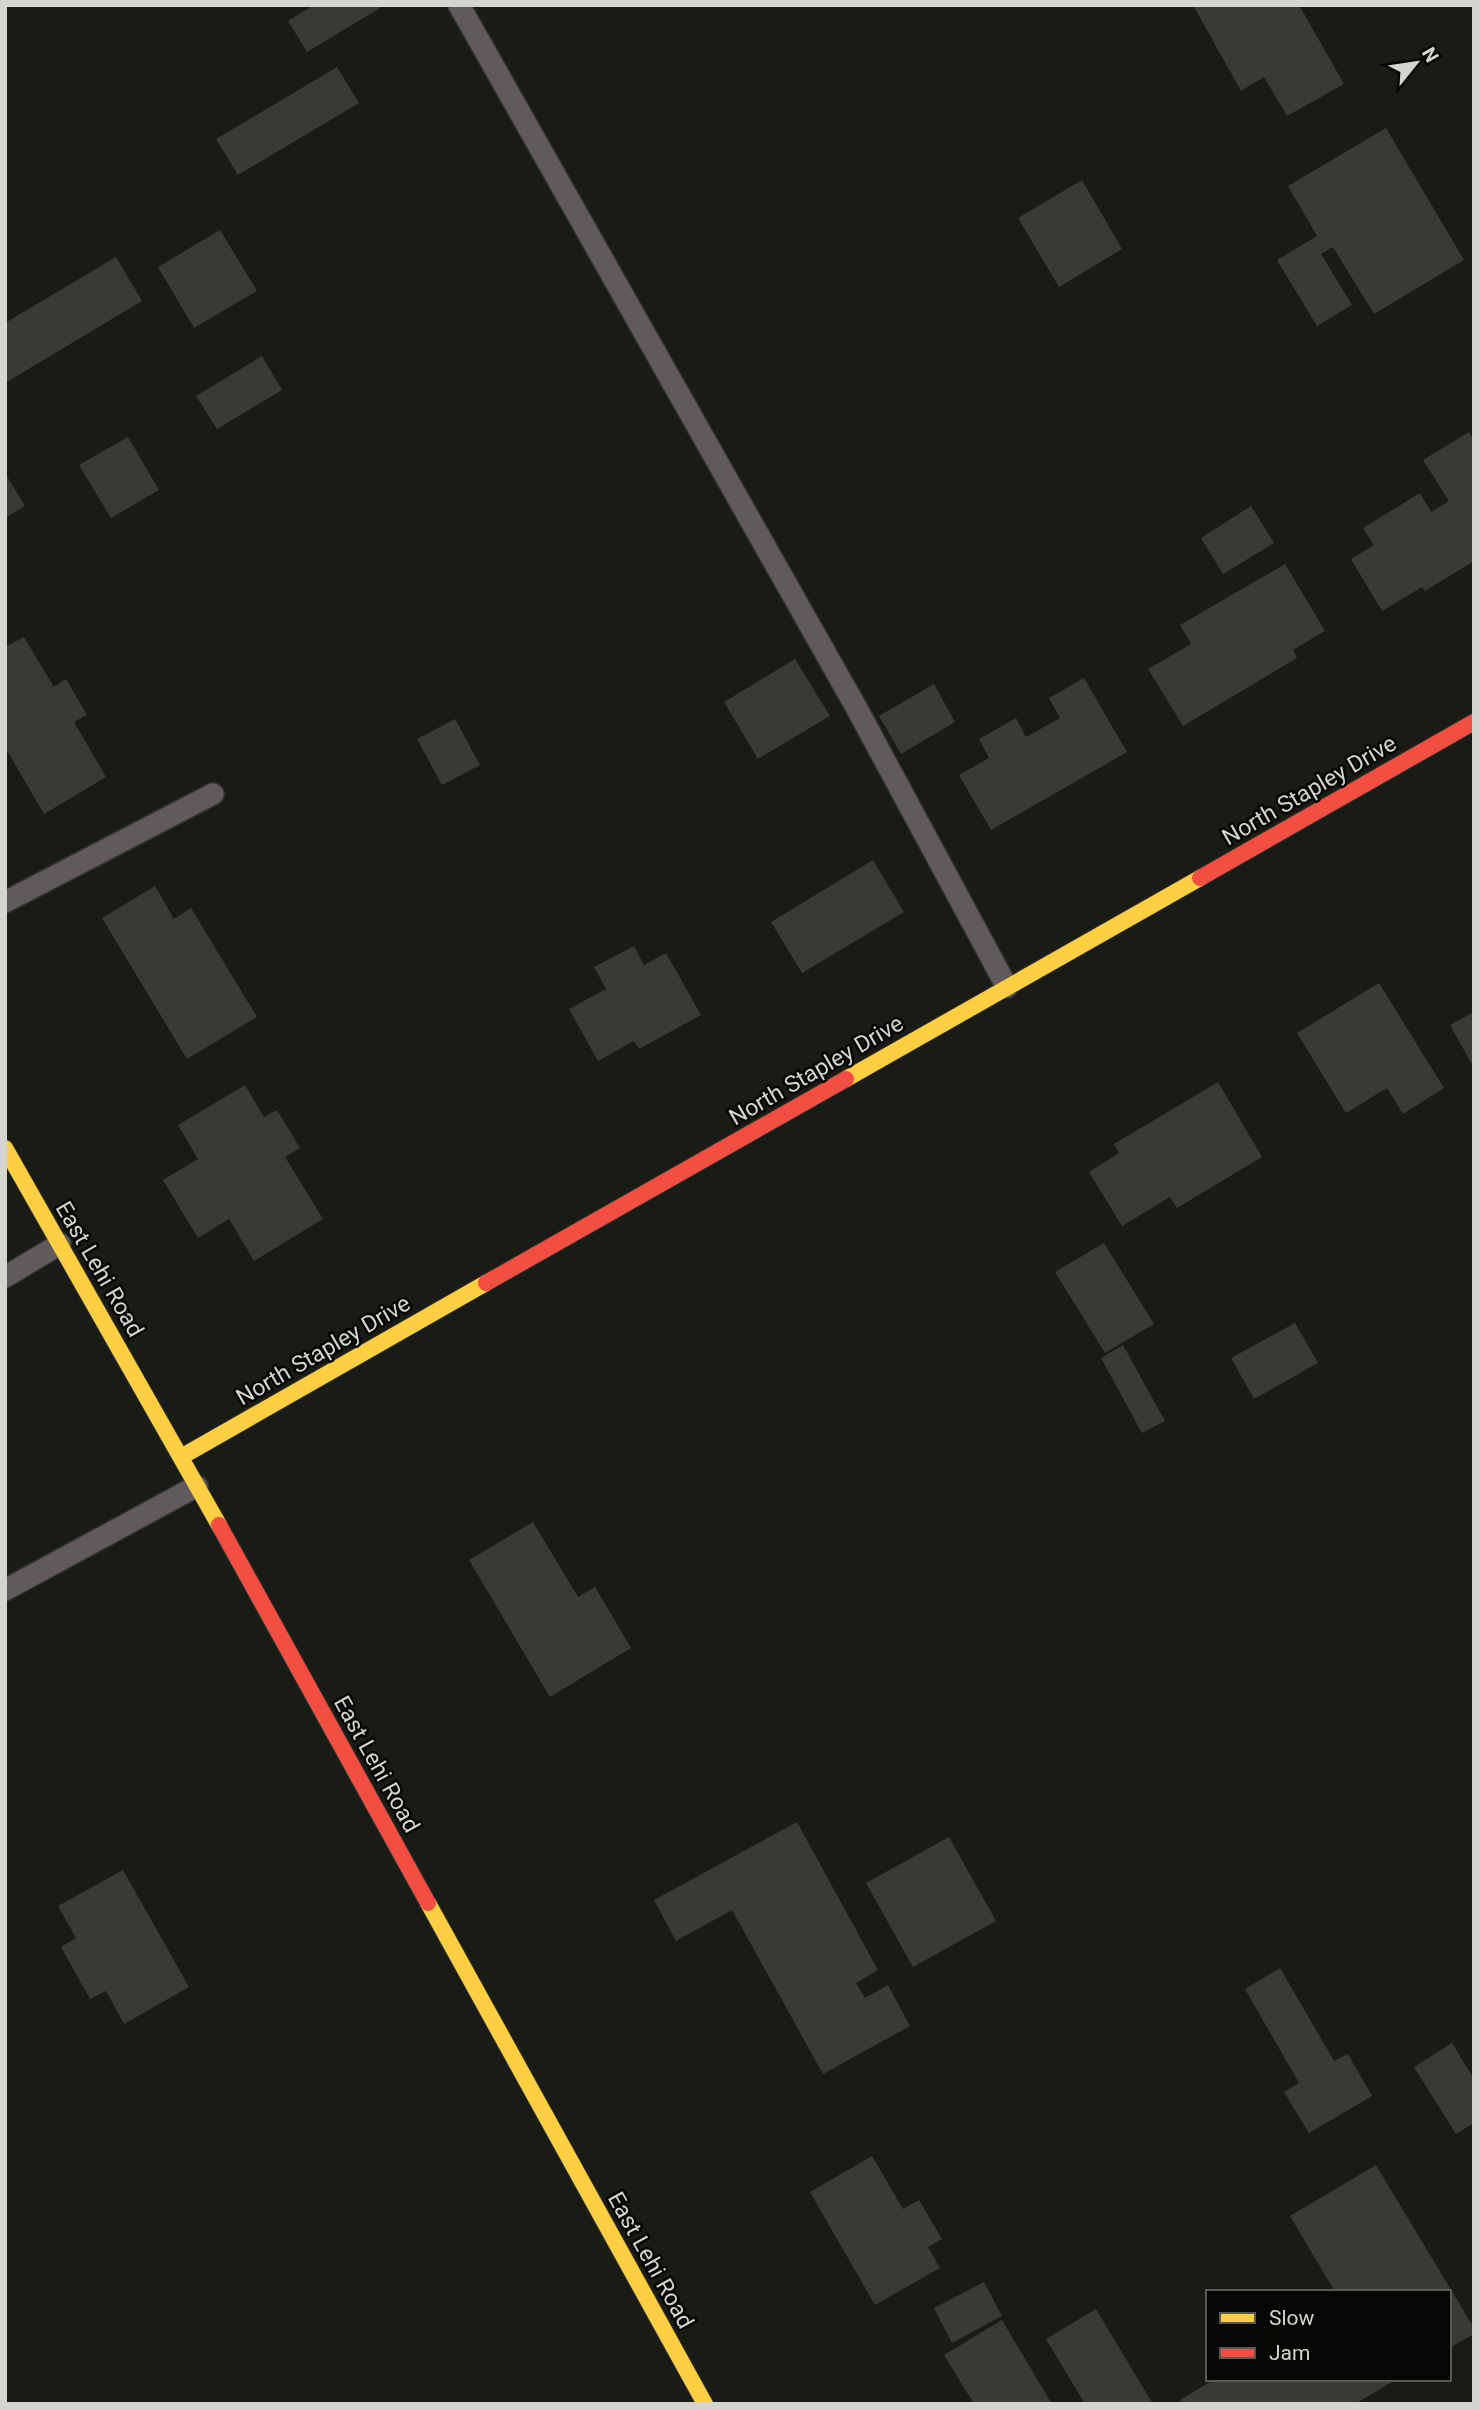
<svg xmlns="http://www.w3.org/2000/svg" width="1479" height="2409" font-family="Roboto,sans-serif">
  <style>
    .building { fill: #393a35 }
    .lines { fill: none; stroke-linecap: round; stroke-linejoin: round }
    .lane-casing { stroke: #333430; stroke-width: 24 }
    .slow-casing { stroke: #333430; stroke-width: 18 }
    .jam-casing { stroke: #333430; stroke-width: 18 }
    .lane { stroke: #605a5c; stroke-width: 21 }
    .slow { stroke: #ffcf43; stroke-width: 16 }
    .jam { stroke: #f24e42; stroke-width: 16 }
    .labels { text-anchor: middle; stroke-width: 5; stroke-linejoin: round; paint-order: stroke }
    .street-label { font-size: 23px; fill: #d4d5cf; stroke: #060704 }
  </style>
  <rect width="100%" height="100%" fill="#191b15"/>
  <g class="building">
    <polygon points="314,5 385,5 307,52 288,21"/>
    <polygon points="1193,5 1299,5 1344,84 1287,116 1264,77 1241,91"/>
    <polygon points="337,67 359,103 238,175 216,139"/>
    <polygon points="1386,128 1464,260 1374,314 1333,247 1321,254 1352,305 1317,326 1277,260 1317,236 1288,186"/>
    <polygon points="1082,180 1122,249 1059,287 1018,218"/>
    <polygon points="220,230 257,291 194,328 158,267"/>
    <polygon points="116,257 142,301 5,383 5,323"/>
    <polygon points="262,356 282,390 217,429 196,396"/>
    <polygon points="1469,432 1474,441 1474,561 1425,591 1422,587 1382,611 1351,559 1374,545 1363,528 1420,493 1431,512 1449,501 1423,460"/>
    <polygon points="128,437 159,490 111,518 79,465"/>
    <polygon points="5,473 25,506 5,518"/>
    <polygon points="1251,506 1274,543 1223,574 1201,538"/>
    <polygon points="1285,564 1325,631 1293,650 1297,658 1183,726 1148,669 1191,644 1180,625"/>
    <polygon points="24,637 54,687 66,679 87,715 74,722 106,777 44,814 5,747 5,647"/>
    <polygon points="795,659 830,716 758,759 724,702"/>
    <polygon points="1084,678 1127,752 991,830 959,775 989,758 979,739 1016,718 1026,737 1060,718 1049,698"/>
    <polygon points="934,684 955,722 901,754 879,716"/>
    <polygon points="455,719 480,765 442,785 417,739"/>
    <polygon points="873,860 904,912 802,973 771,922"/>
    <polygon points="155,886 174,919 191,908 257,1017 187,1059 102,918"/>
    <polygon points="634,946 644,965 666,953 701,1015 639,1049 634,1041 598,1061 569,1009 606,989 594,967"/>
    <polygon points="1379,983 1444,1088 1403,1114 1387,1088 1346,1113 1297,1033"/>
    <polygon points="1474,1012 1474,1068 1450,1025"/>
    <polygon points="1218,1082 1262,1157 1177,1208 1170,1197 1122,1226 1089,1172 1119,1153 1114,1144"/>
    <polygon points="245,1085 264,1117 277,1110 300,1148 285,1157 323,1219 254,1261 229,1219 198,1238 163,1180 198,1159 178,1125"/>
    <polygon points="1104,1243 1154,1324 1105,1353 1055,1272"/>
    <polygon points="1295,1323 1318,1363 1254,1399 1231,1358"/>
    <polygon points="1123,1345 1165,1421 1142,1433 1101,1358"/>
    <polygon points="533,1522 578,1597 595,1587 631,1648 550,1697 469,1560"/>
    <polygon points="797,1822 878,1970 856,1983 865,1998 888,1985 910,2026 823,2074 732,1910 676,1941 654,1900"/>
    <polygon points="949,1837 996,1921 913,1967 866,1883"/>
    <polygon points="123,1870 189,1987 124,2024 106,1991 90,1999 61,1947 76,1938 58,1906"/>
    <polygon points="1280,1968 1334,2061 1348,2054 1372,2096 1309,2133 1284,2092 1299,2083 1245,1989"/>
    <polygon points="1452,2043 1474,2079 1474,2123 1456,2134 1414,2067"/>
    <polygon points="872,2156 903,2209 919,2200 942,2239 928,2247 940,2268 875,2305 810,2192"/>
    <polygon points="1376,2165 1474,2328 1474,2334 1449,2348 1449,2292 1335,2292 1290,2216"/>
    <polygon points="984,2282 1002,2316 952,2343 934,2308"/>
    <polygon points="1096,2309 1153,2404 1085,2404 1046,2339"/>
    <polygon points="1002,2320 1052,2404 974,2404 944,2355"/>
    <polygon points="1215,2379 1397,2379 1355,2404 1182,2404 1180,2400"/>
  </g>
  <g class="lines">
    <g class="lane-casing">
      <g id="lane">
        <polyline points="459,5 856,707 1007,987"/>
        <polyline points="5,902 213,794"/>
        <polyline points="5,1277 60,1244"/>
        <polyline points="5,1590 197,1486"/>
      </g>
    </g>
    <g class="slow-casing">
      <g id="slow">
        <polyline points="846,1079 1200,878"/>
        <polyline points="5,1148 219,1525"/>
        <polyline points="181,1457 486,1283"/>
        <polyline points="428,1903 705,2404"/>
      </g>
    </g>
    <g class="jam-casing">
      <g id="jam">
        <polyline points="1200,878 1474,722"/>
        <polyline points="486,1283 846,1079"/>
        <polyline points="219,1525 428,1903"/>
      </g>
    </g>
    <use href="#lane" class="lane"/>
    <use href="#slow" class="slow"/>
    <use href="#jam" class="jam"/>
  </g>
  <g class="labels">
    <g class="street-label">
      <text transform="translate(1309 790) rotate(-30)" y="8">North Stapley Drive</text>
      <text transform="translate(816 1070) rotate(-30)" y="8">North Stapley Drive</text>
      <text transform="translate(100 1269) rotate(60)" y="8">East Lehi Road</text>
      <text transform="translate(323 1350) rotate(-30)" y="8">North Stapley Drive</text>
      <text transform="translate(377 1764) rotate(61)" y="8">East Lehi Road</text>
      <text transform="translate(651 2260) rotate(61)" y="8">East Lehi Road</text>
    </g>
  </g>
  <rect width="1479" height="2409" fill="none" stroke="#d4d5cf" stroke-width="14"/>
  <rect x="1206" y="2290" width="245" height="91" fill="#060704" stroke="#585955" stroke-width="2"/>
  <rect x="1220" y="2313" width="35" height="10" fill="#ffcf43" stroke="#585955" stroke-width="2"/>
  <text x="1269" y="2325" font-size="21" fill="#d4d5cf">Slow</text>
  <rect x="1220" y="2348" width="35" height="10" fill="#f24e42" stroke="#585955" stroke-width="2"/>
  <text x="1269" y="2360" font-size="21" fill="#d4d5cf">Jam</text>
  <g transform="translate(1416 63) rotate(60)" stroke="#060704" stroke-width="5" paint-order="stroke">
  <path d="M0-5L12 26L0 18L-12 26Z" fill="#d4d5cf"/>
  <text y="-10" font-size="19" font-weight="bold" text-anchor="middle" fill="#d4d5cf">N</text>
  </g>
</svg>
